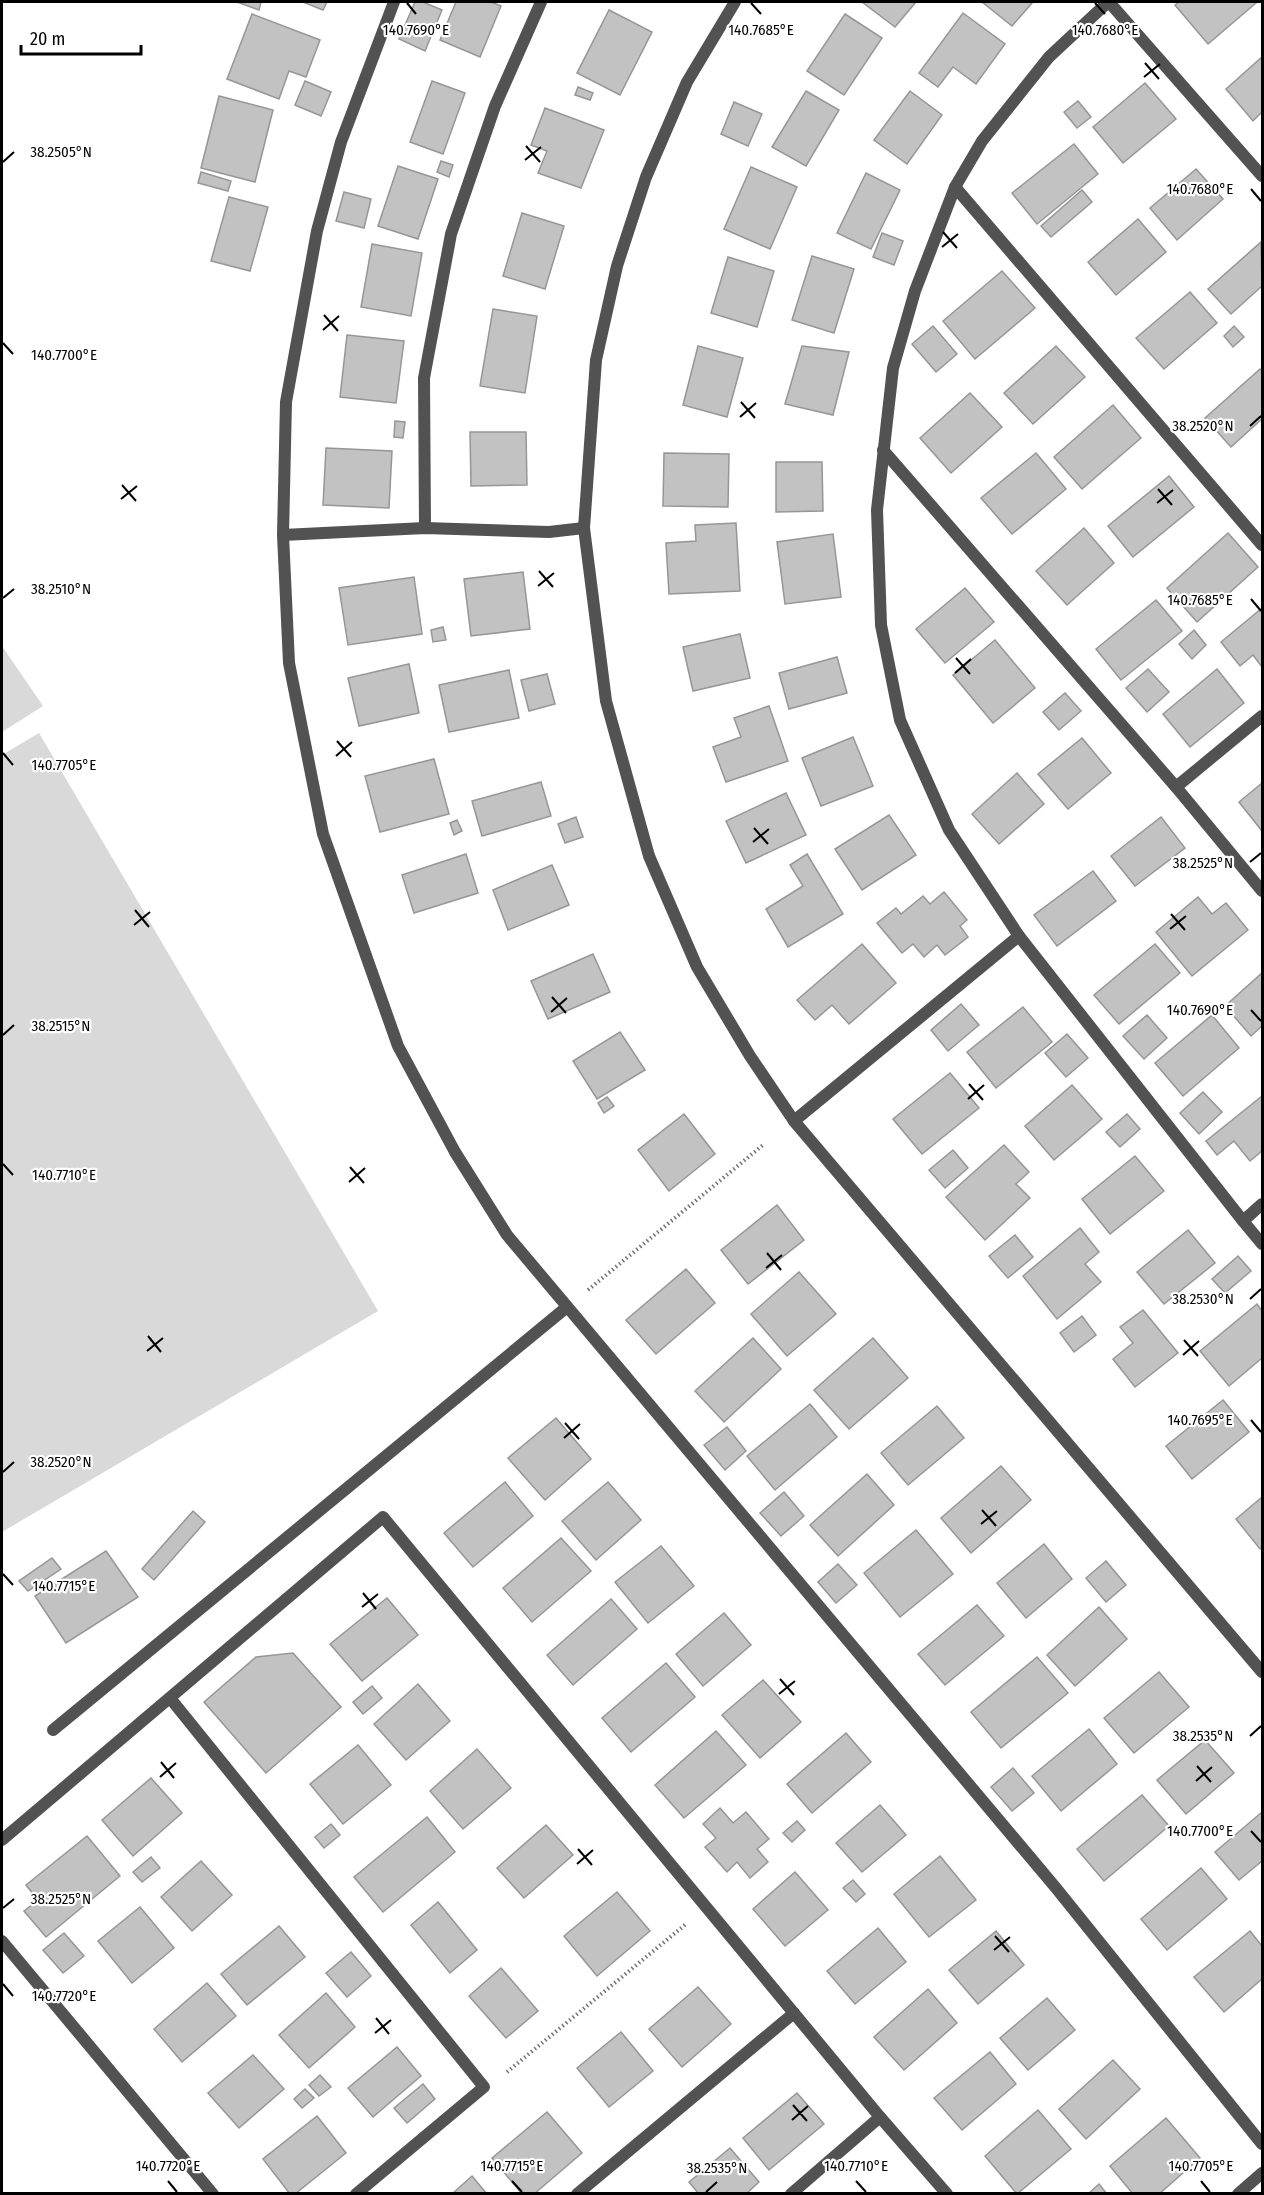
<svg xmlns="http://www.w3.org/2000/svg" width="1264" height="2195" font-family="'Fira Sans Condensed',sans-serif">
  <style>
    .green { fill: #d9d9d9 }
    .building { fill: #c2c2c2; stroke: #969696; stroke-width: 1.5 }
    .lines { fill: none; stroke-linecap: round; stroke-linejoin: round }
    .path { stroke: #747474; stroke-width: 4; stroke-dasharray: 1.5 3; stroke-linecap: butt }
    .minor { stroke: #525252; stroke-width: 12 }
    .tertiary { stroke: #525252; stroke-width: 12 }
    .ticks { fill: none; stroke: #000; stroke-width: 2 }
    .ticks-label { font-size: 15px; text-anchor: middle; fill: #000; stroke: #fff; stroke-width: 4.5; stroke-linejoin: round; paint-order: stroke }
  </style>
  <rect width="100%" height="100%" fill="#fff"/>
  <g class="green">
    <polygon points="2,646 43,706 2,732"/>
    <polygon points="39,733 378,1311 2,1532 2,755"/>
  </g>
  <g class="building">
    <polygon points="237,2 261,2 259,10"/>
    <polygon points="303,2 327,2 323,10"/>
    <polygon points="415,2 423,2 442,10 425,51 399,39"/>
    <polygon points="456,2 491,2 501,6 480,57 440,40"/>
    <polygon points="862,2 916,2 895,27"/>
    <polygon points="982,2 1033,2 1012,26"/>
    <polygon points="1179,2 1255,2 1256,3 1208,44 1175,5"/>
    <polygon points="609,10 652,32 620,95 577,73"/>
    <polygon points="963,13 1005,44 976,84 953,67 938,87 919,73"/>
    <polygon points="252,14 320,40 306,77 289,71 279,99 227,79"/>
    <polygon points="845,14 882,38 844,95 807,71"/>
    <polygon points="1262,57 1262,112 1253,121 1226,89"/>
    <polygon points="305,81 331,92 321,116 295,105"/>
    <polygon points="432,81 465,93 443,154 410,142"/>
    <polygon points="1145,83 1176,119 1123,163 1093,127"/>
    <polygon points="578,87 593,93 590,100 575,95"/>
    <polygon points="806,91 839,110 806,166 772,147"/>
    <polygon points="910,91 942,115 907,164 874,140"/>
    <polygon points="219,96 273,110 255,182 201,168"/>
    <polygon points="1078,101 1091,117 1077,128 1064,112"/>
    <polygon points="734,102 762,114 748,146 721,134"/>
    <polygon points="545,108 604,130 581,188 538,173 547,151 531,145"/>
    <polygon points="1074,144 1098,174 1037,224 1012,193"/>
    <polygon points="441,161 453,165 449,177 437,172"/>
    <polygon points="398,166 438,179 418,239 378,226"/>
    <polygon points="751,167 797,187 770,249 724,229"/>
    <polygon points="1196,169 1223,199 1177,240 1150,208"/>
    <polygon points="201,172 231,181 228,191 198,183"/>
    <polygon points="866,173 900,190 871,249 837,233"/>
    <polygon points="1082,190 1092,202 1051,237 1041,226"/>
    <polygon points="344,192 371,199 364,228 336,221"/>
    <polygon points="229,197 268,207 250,271 211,261"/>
    <polygon points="522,213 564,226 545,289 503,276"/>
    <polygon points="1138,219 1166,252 1116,295 1088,262"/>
    <polygon points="882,233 903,241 894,265 873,257"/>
    <polygon points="1261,242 1262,286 1231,314 1208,289"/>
    <polygon points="372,244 422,253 411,316 361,307"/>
    <polygon points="812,256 854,269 834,333 792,320"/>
    <polygon points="728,257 774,271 757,327 711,313"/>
    <polygon points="1002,271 1035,308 975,359 943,321"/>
    <polygon points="1190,292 1217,323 1164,369 1136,338"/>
    <polygon points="493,309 537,316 525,393 480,386"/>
    <polygon points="933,326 957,354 936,372 912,344"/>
    <polygon points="1234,326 1244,337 1233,347 1224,336"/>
    <polygon points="347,335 404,341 396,403 340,397"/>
    <polygon points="698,346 743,358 727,417 683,405"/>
    <polygon points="802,346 849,352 833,415 785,404"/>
    <polygon points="1056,346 1085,377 1033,424 1004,393"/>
    <polygon points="1260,369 1262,371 1262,419 1231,447 1205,418"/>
    <polygon points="970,393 1002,427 951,473 920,438"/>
    <polygon points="1113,405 1141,438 1082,489 1054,457"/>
    <polygon points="395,421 405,422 403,438 394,437"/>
    <polygon points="470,432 526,432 527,485 471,486"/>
    <polygon points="326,448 392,451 389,508 323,505"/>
    <polygon points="664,453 729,454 728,507 663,506"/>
    <polygon points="1036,453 1066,489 1012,534 981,498"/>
    <polygon points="776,462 822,462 823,511 776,512"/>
    <polygon points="1169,476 1194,507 1133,557 1108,526"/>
    <polygon points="736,523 740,591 669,594 666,543 696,541 695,525"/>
    <polygon points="1084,528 1114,563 1067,605 1036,571"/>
    <polygon points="1228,533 1258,567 1197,622 1167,588"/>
    <polygon points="833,534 841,597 785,604 777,542"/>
    <polygon points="523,572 530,629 471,636 464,579"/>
    <polygon points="414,577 422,634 348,645 339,588"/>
    <polygon points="965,588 994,622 945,663 916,629"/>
    <polygon points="1156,600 1182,631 1121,680 1096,649"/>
    <polygon points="1262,608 1262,667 1253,655 1240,666 1221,642"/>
    <polygon points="443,627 446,640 433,642 431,630"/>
    <polygon points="1194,630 1206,645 1192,659 1179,644"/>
    <polygon points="740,634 750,678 693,691 683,647"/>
    <polygon points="995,640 1035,688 993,723 953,675"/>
    <polygon points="837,657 847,693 789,709 779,673"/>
    <polygon points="409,664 419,713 359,726 348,678"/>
    <polygon points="1148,669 1169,692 1147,712 1126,688"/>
    <polygon points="1217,669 1244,703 1190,747 1163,714"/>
    <polygon points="509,670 519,718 449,732 439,685"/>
    <polygon points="547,674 555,704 529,711 521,680"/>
    <polygon points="1065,693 1081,711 1059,730 1043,712"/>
    <polygon points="769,706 788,761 726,782 713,747 741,737 734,718"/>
    <polygon points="853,737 873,786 821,806 802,758"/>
    <polygon points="1082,738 1111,773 1068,809 1038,774"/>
    <polygon points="434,759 449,814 380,832 365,776"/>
    <polygon points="1017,773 1044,804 999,844 972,814"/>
    <polygon points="541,782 551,816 482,836 472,801"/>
    <polygon points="1262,783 1262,831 1239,802"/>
    <polygon points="786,793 806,835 746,863 726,821"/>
    <polygon points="889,815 916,855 862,890 835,849"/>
    <polygon points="576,817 583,837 565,843 558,824"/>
    <polygon points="1161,817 1185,848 1135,886 1111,856"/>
    <polygon points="457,820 462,831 454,835 450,823"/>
    <polygon points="466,854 478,893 414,913 402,875"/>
    <polygon points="807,854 843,914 788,947 766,909 803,886 790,865"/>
    <polygon points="552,865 569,905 508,930 493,890"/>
    <polygon points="1093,871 1116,901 1057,946 1034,915"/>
    <polygon points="944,892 967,920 960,926 968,937 945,955 937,945 924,957 913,944 902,953 877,923 896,908 901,914 923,896 930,904"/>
    <polygon points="1198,897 1212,914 1226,903 1248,930 1192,976 1156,932"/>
    <polygon points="862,944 896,983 849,1024 832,1005 815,1020 797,1000"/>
    <polygon points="1155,944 1180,973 1119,1024 1094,995"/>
    <polygon points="593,954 610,992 548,1019 531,981"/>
    <polygon points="1262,973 1262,1026 1251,1036 1225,1006"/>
    <polygon points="961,1004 979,1025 948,1051 931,1030"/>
    <polygon points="1023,1007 1052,1042 996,1088 967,1052"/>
    <polygon points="1147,1015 1167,1038 1144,1059 1123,1036"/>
    <polygon points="1212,1015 1239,1048 1183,1096 1155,1063"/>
    <polygon points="620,1032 645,1070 597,1099 573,1061"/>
    <polygon points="1067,1034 1088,1058 1066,1077 1045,1053"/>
    <polygon points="950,1073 979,1108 922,1154 893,1119"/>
    <polygon points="1072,1085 1102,1119 1054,1160 1025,1126"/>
    <polygon points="1203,1092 1222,1112 1199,1134 1180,1113"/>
    <polygon points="1262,1096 1262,1151 1250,1161 1234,1141 1217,1155 1206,1141"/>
    <polygon points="607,1097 614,1106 604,1113 598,1103"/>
    <polygon points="684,1114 715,1154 669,1191 638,1150"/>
    <polygon points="1127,1114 1140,1129 1120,1147 1106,1132"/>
    <polygon points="1004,1145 1029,1172 1016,1184 1030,1198 985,1240 946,1197"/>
    <polygon points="953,1150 968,1168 945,1188 929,1170"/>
    <polygon points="1135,1156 1164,1191 1110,1234 1082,1199"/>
    <polygon points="777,1205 804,1240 748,1284 721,1250"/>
    <polygon points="1080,1228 1099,1252 1085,1264 1101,1282 1057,1319 1023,1276"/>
    <polygon points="1188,1230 1215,1263 1164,1304 1137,1272"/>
    <polygon points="1015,1235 1033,1257 1008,1278 989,1256"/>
    <polygon points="1238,1256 1251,1271 1225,1293 1212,1279"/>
    <polygon points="686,1269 715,1303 656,1354 626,1320"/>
    <polygon points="799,1272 836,1314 787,1356 751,1314"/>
    <polygon points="1257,1304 1262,1311 1262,1358 1229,1386 1200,1351"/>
    <polygon points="1143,1310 1178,1353 1135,1387 1113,1359 1133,1343 1120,1327"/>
    <polygon points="1082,1316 1096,1335 1074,1352 1060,1333"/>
    <polygon points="753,1338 781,1369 724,1422 695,1391"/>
    <polygon points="873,1338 908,1378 849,1429 814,1390"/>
    <polygon points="1223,1400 1249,1432 1192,1479 1166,1446"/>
    <polygon points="810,1404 837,1437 775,1490 747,1456"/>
    <polygon points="937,1406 964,1438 908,1485 881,1453"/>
    <polygon points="556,1418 591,1459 545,1500 508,1458"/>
    <polygon points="727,1427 746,1451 725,1470 704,1445"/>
    <polygon points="1001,1466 1031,1500 971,1553 941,1518"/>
    <polygon points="867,1474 894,1505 838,1556 810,1525"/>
    <polygon points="505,1482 533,1516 473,1567 444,1533"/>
    <polygon points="608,1482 641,1520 596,1560 562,1521"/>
    <polygon points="784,1492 804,1516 781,1536 760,1513"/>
    <polygon points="1262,1497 1262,1547 1260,1549 1236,1519"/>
    <polygon points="193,1511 205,1522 154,1580 142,1569"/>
    <polygon points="916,1530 953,1574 900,1617 864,1573"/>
    <polygon points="561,1538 591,1571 532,1622 503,1588"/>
    <polygon points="1044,1544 1072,1579 1026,1618 997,1583"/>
    <polygon points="661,1546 694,1586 648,1623 615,1582"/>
    <polygon points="106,1551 138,1597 66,1643 35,1596"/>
    <polygon points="52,1558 61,1569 28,1591 19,1581"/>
    <polygon points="1106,1561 1126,1585 1106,1602 1086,1578"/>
    <polygon points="838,1564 857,1585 836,1603 818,1582"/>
    <polygon points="387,1598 418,1635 362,1681 330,1644"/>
    <polygon points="611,1599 637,1629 573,1685 547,1655"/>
    <polygon points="977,1605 1004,1636 945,1685 918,1654"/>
    <polygon points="1099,1607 1127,1639 1075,1686 1047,1655"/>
    <polygon points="724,1613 751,1645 703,1686 676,1654"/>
    <polygon points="293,1653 341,1707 266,1773 204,1702 256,1657"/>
    <polygon points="1037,1657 1068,1693 1001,1748 971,1712"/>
    <polygon points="666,1663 695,1697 631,1752 602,1718"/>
    <polygon points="1159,1672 1189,1707 1134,1753 1104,1718"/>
    <polygon points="763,1680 801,1722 760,1758 722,1715"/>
    <polygon points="418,1684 450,1721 406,1760 374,1724"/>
    <polygon points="372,1686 382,1698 363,1714 353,1702"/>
    <polygon points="1089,1729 1117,1764 1061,1811 1032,1776"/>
    <polygon points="716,1731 746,1765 684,1818 655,1785"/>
    <polygon points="846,1733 871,1762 812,1813 787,1784"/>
    <polygon points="1205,1740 1234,1773 1186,1814 1157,1780"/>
    <polygon points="358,1745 391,1785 343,1824 310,1784"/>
    <polygon points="477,1749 511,1788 463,1829 430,1791"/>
    <polygon points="1013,1768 1034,1793 1012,1811 991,1787"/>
    <polygon points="151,1778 182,1813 133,1856 102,1820"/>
    <polygon points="1142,1795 1169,1826 1104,1881 1077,1849"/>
    <polygon points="880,1805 906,1835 862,1872 836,1843"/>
    <polygon points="720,1808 733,1823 746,1812 769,1839 757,1849 768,1862 750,1878 737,1862 727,1872 705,1847 716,1838 703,1824"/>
    <polygon points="1262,1812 1262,1861 1239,1880 1215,1852"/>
    <polygon points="427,1817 455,1852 383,1912 354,1877"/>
    <polygon points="797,1821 805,1830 792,1842 783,1833"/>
    <polygon points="331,1824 340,1835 324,1848 315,1837"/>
    <polygon points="546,1825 573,1855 524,1898 497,1868"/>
    <polygon points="87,1836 120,1876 46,1937 24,1911 38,1900 26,1885"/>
    <polygon points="940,1856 976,1900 929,1937 894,1894"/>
    <polygon points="151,1857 160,1868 142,1882 133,1872"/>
    <polygon points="201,1861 232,1895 192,1931 161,1897"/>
    <polygon points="1201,1868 1227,1899 1167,1950 1141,1919"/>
    <polygon points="795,1872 828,1910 785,1946 753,1909"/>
    <polygon points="853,1880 865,1894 856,1902 843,1888"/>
    <polygon points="617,1892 650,1931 597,1976 564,1936"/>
    <polygon points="438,1902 477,1950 450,1973 411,1925"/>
    <polygon points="140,1907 174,1948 132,1983 98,1941"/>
    <polygon points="279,1926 305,1957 247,2005 221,1974"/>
    <polygon points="878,1928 906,1962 855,2004 827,1971"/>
    <polygon points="996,1931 1024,1965 978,2004 949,1970"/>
    <polygon points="1250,1931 1262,1946 1262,1979 1224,2012 1194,1977"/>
    <polygon points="64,1933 84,1956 63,1973 43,1950"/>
    <polygon points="351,1952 371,1976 347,1997 326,1973"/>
    <polygon points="501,1968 538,2011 506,2038 469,1996"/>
    <polygon points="207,1983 236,2016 182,2062 154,2029"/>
    <polygon points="698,1987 731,2024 682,2067 649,2029"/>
    <polygon points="928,1989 957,2023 904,2070 874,2037"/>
    <polygon points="326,1993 355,2027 309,2068 279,2035"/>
    <polygon points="1047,1998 1075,2030 1028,2070 1000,2038"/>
    <polygon points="621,2032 653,2071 609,2107 577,2068"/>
    <polygon points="397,2047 421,2076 373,2117 348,2088"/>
    <polygon points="990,2052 1016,2084 962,2130 934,2098"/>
    <polygon points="253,2055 284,2089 239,2128 208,2093"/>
    <polygon points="1113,2060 1140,2089 1086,2139 1059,2109"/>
    <polygon points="320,2075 331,2087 319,2096 309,2085"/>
    <polygon points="423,2084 435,2099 407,2123 394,2108"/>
    <polygon points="305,2089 314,2098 302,2108 294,2099"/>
    <polygon points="797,2093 824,2124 769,2170 743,2138"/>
    <polygon points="1038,2110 1071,2149 1017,2194 985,2156"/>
    <polygon points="547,2112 582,2153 534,2194 522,2194 492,2158"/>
    <polygon points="317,2116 346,2153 295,2194 290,2194 263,2159"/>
    <polygon points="1166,2118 1200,2158 1159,2194 1133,2194 1110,2166"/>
    <polygon points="730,2148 759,2182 746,2194 699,2194 689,2182"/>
    <polygon points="472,2176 487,2194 452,2194"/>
    <polygon points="1099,2184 1107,2194 1088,2194"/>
  </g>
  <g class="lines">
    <g class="path">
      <polyline points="588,1290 763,1145"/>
      <polyline points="507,2072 686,1924"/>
    </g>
    <g class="minor">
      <polyline points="394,2 341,142 317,231 286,402 283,535 289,663 323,834 398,1046 455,1152 507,1235 1056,1888 1262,2144"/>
      <polyline points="1109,2 1262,176"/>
      <polyline points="955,187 1262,545"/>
      <polyline points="883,450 1176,787 1262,716"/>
      <polyline points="425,528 424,378 451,234 495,106 541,2"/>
      <polyline points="283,535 425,528 549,532 584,528"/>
      <polyline points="1176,787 1262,891"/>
      <polyline points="1019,936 1243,1221"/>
      <polyline points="794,1121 1019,936 949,830 900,720 881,625 877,510 893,368 915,291 955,187 982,141 1049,57 1108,2"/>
      <polyline points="1262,1204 1243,1221 1262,1244"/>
      <polyline points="170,1698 484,2087 356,2194"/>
      <polyline points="53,1730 567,1307"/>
      <polyline points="2,1840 383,1517 880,2117 791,2194"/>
      <polyline points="2,1941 213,2194"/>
      <polyline points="880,2117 947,2194"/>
      <polyline points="577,2194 794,2013"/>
      <polyline points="1238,2194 1262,2173"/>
    </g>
    <polyline class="tertiary" points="735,2 687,82 646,177 617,266 596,360 584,528 606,701 649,856 697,967 750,1056 794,1121 1262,1672"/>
  </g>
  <path class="ticks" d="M407 3 416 14M751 3 761 14M1095 3 1105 14M1145 63 1159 79M1144 77 1160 64M526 146 540 162M525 160 541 147M3 162 14 152M1251 189 1261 201M943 232 957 248M942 247 958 234M324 315 338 331M323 330 339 316M3 343 13 354M741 402 755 418M740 417 756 403M1250 426 1261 416M122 485 136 501M1158 489 1172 505M121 499 137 486M1157 503 1173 490M539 571 553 587M538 586 554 573M3 598 14 589M1251 599 1261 611M956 658 970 674M955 673 971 659M337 741 351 757M3 753 13 765M336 756 352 742M754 828 768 844M753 842 769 829M1250 862 1261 853M135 910 149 927M1171 914 1185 930M134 925 150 912M1170 929 1186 916M552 997 566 1013M1251 1010 1261 1021M551 1012 567 998M3 1035 14 1025M969 1084 983 1100M968 1099 984 1085M3 1164 13 1175M350 1167 364 1183M349 1182 365 1168M767 1253 781 1270M766 1268 782 1255M1250 1299 1261 1289M148 1336 161 1352M1184 1340 1198 1356M147 1351 163 1338M1183 1355 1199 1341M1251 1420 1261 1432M565 1423 579 1439M564 1438 580 1424M3 1472 14 1462M982 1510 996 1526M981 1524 997 1511M3 1574 13 1585M363 1593 376 1609M362 1607 378 1594M780 1679 794 1695M779 1694 795 1681M1250 1736 1261 1726M161 1762 174 1778M1197 1766 1211 1782M160 1777 176 1763M1196 1781 1212 1767M1251 1831 1261 1842M578 1849 592 1865M577 1864 593 1850M3 1908 14 1899M995 1936 1009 1952M994 1950 1010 1937M3 1984 13 1996M376 2018 389 2034M375 2033 391 2020M793 2105 807 2121M792 2120 808 2106M168 2181 177 2192M512 2181 522 2192M856 2181 866 2192M1201 2181 1210 2192M706 2192 717 2182"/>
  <g class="ticks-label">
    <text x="416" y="35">140.7690°E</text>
    <text x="761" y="35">140.7685°E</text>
    <text x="1105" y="35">140.7680°E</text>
    <text x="61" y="157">38.2505°N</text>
    <text x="1200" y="194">140.7680°E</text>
    <text x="64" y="360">140.7700°E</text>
    <text x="1203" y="431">38.2520°N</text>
    <text x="61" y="594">38.2510°N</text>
    <text x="1200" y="605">140.7685°E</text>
    <text x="64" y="770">140.7705°E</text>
    <text x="1203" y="868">38.2525°N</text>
    <text x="1200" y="1015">140.7690°E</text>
    <text x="61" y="1031">38.2515°N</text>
    <text x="64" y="1180">140.7710°E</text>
    <text x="1203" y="1304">38.2530°N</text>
    <text x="1200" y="1425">140.7695°E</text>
    <text x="61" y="1467">38.2520°N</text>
    <text x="64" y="1591">140.7715°E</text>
    <text x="1203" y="1741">38.2535°N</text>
    <text x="1200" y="1836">140.7700°E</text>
    <text x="61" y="1904">38.2525°N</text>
    <text x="64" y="2001">140.7720°E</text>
    <text x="168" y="2171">140.7720°E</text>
    <text x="512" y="2171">140.7715°E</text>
    <text x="856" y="2171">140.7710°E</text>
    <text x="1201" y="2171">140.7705°E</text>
    <text x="717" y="2173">38.2535°N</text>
  </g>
  <rect width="1264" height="2195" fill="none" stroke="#000000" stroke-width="6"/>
  <path d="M21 45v9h120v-9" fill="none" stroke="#000000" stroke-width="3"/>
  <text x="30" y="45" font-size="18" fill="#000000" stroke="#ffffff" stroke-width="4.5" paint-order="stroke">20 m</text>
</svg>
